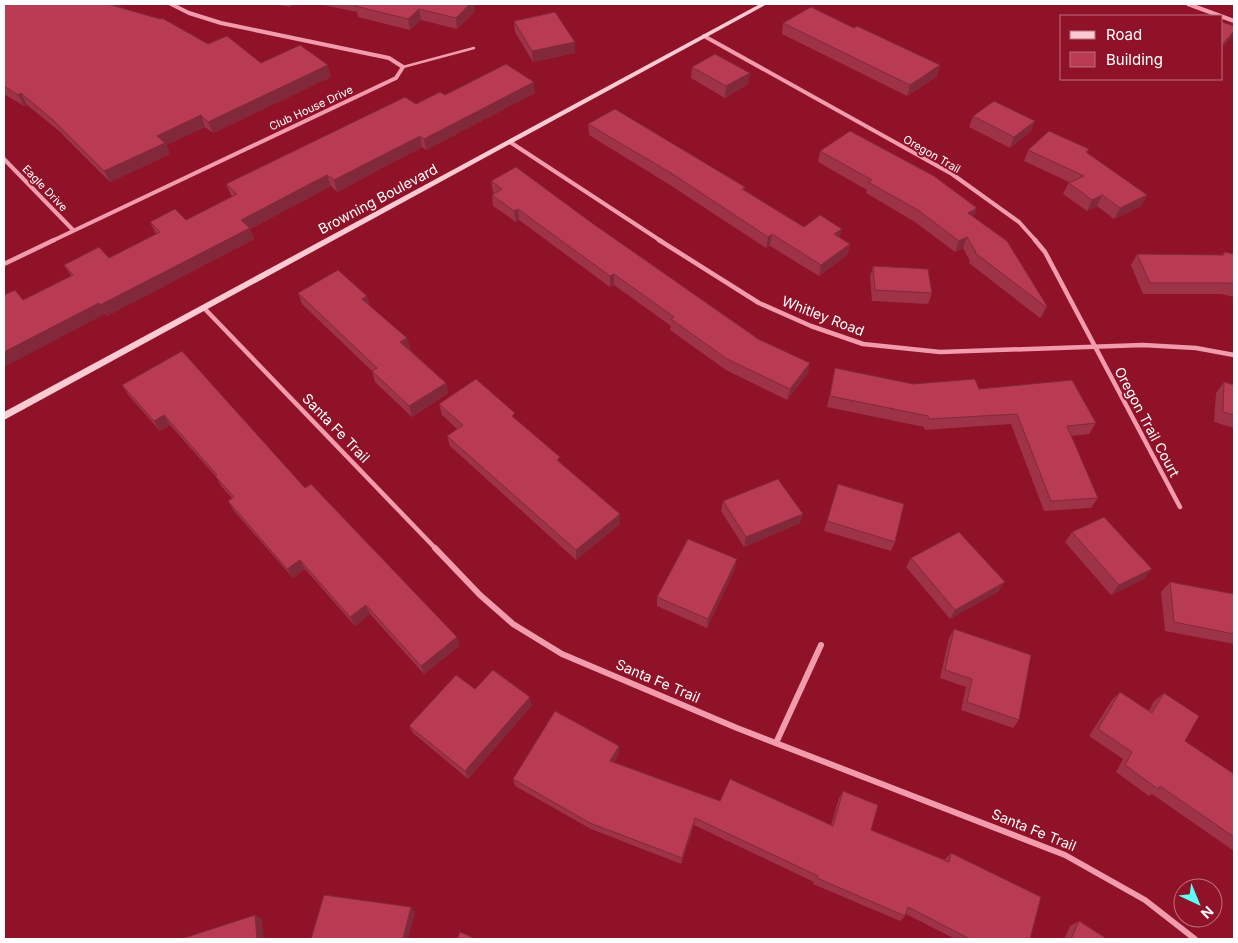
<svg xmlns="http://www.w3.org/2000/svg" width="1238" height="943" font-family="Inter,sans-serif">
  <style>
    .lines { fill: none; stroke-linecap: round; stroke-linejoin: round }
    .lane { stroke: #f29bad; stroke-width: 2.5 }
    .street-far2 { stroke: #f29bad; stroke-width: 4 }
    .street-far1 { stroke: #f29bad; stroke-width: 4.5 }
    .street { stroke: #f29bad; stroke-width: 6 }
    .secondary { fill: #fccad3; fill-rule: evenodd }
    .wall { fill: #9e3247 }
    .shaded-wall { fill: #81293a }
    .building { fill: #b83a53; stroke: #81293a }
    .labels { text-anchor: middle; stroke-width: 4; stroke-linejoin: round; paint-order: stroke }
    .far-street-label { font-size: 11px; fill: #fff; stroke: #8f1228 }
    .street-label { font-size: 14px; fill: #fff; stroke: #8f1228 }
  </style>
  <rect width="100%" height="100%" fill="#8f1228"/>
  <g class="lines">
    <polyline class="lane" points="403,67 474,48"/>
    <g class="street-far2">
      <polyline points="1188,4 1234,21"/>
      <polyline points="704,36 952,174 1019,222 1036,241"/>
      <polyline points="510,142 661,241"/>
      <polyline points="4,159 73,230"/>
      <polyline points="52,241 396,78 403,67 389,58 221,23 189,13 171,4"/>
    </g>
    <g class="street-far1">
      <polyline points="659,240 759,303 811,326 863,344 940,352 1143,345 1196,348 1234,355"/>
      <polyline points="1035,240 1045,252 1180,507"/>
      <polyline points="4,264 54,240"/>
      <polyline points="204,308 436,549"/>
    </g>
    <g class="street">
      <polyline points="435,548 480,595 513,624 562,654 737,728 1065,855 1145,900 1195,939"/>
      <polyline points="776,743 821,645"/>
    </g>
    <polygon class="secondary" points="760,4 767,4 4,420 4,412"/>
  </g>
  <g class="wall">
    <polygon points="4,4 121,8 208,44 261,63 331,77 213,133 205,127 166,145 170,154 110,182 59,131 27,105 24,106 4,94"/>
    <polygon points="274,4 294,4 290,7"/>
    <polygon points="319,4 475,4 475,11 457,29 421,20 410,30 358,17 357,12"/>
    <polygon points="514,21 575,42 575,53 533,62 515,32"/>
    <polygon points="783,23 854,28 940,65 937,76 907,96 782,34"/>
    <polygon points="692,67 748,84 725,98 691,78"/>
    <polygon points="535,93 426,150 422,147 337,192 331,186 250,229 254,239 107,316 105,314 23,300 71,276 64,265 109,258 156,234 150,222 186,220 232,197 231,195 226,184 416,104 445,95"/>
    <polygon points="973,116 1035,121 1030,132 1010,148 969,127"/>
    <polygon points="588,124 745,187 744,190 804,227 840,238 850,244 847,255 819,276 770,246 766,248 670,185 589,135"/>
    <polygon points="1089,149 1087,153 1147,195 1141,206 1114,219 1097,206 1087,211 1063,194 1069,182 1024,161 1028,150"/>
    <polygon points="820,151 974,217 1047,306 1042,317 1040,318 969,263 970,261 963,248 955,252 915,222 866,193 867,190 818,162"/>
    <polygon points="491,181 592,223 808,373 787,400 726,370 670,330 671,326 614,285 610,287 519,220 516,222 493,206 492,195 494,193 493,192"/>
    <polygon points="1224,252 1234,254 1234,297 1221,294 1143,294 1131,265 1137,254 1222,255"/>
    <polygon points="873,266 932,293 928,304 872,301 870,277"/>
    <polygon points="298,293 367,296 370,306 407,338 410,348 409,349 446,383 448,393 412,417 375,382 372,371 302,304"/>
    <polygon points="835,368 913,384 979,389 1096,423 1089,434 1071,436 1098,498 1091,508 1044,511 1011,424 925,430 924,427 827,407"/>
    <polygon points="1224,382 1234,385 1234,428 1214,422 1216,393"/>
    <polygon points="122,385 305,488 457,637 459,646 424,674 370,614 355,626 305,569 293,578 234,511 228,501 232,498 221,486 217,478 170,425 160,431 129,396"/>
    <polygon points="439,404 516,419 561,463 620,514 620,524 576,560 450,446 447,436 457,429 442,415"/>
    <polygon points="838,484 895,542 891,551 824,531"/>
    <polygon points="723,501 800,523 744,547 721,511"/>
    <polygon points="1072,532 1144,579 1111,595 1065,542"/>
    <polygon points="911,558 999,591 950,619 906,567"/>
    <polygon points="735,569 707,628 657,606 657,597"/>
    <polygon points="1170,582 1234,594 1234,644 1165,631 1161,592"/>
    <polygon points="954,629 1019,720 1013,728 961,710 966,687 940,678 949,638"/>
    <polygon points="475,689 532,705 468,779 413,733 409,726"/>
    <polygon points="1120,692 1149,711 1154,701 1164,693 1185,741 1234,774 1234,851 1152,794 1149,796 1116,772 1123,759 1089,736 1112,700"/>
    <polygon points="619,746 619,753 614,762 720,801 831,825 839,798 843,791 871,830 945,860 945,859 951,853 1030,939 955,939 906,914 905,916 900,921 813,884 814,882 694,825 681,864 591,829 515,786 513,779"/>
    <polygon points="1079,921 1107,939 1064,939 1070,926"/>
  </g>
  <g class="shaded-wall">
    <polygon points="107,4 119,4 121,7"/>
    <polygon points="289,4 294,4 290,7"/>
    <polygon points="470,4 475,4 475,11 457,29 456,18"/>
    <polygon points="419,9 421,20 410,30 408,19"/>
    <polygon points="1234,31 1234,32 1231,38 1222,49 1222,45"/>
    <polygon points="575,42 575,53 533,62 532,51"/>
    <polygon points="328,65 331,77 213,133 208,122"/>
    <polygon points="940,65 937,76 907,96 910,85"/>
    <polygon points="750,73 748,84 725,98 726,86"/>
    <polygon points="534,82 535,93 426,150 424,139"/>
    <polygon points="21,93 27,105 24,106 18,95"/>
    <polygon points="201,115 205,127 166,145 170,154 110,182 104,171 157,136"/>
    <polygon points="1035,121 1030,132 1010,148 1014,137"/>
    <polygon points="420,136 422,147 337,192 334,180"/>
    <polygon points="327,175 331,186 250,229 254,239 107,316 100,305 241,220"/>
    <polygon points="1102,195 1097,206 1087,211 1092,200"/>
    <polygon points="1147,195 1141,206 1114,219 1120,208"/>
    <polygon points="977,208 973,219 968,213"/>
    <polygon points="518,209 519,220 516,222 514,211"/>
    <polygon points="842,229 839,240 834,234"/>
    <polygon points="772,234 770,246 766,248 768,237"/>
    <polygon points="967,237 963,248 955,252 959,241"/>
    <polygon points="850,244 847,255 819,276 821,265"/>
    <polygon points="614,274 614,285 610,287 610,276"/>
    <polygon points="367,296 370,307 362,299"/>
    <polygon points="99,303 105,314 4,367 4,352"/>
    <polygon points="1047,306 1042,317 1040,318 1046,307"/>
    <polygon points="407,338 410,348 403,353 400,342"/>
    <polygon points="810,363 808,373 787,400 790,389"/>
    <polygon points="446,383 448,393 412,417 409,406"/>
    <polygon points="164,415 170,425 160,431 154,421"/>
    <polygon points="620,514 620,524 576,560 576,550"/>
    <polygon points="803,514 800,523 744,547 746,537"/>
    <polygon points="737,559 735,569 707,628 708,619"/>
    <polygon points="300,560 305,569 293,578 287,569"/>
    <polygon points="1152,569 1144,579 1111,595 1119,585"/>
    <polygon points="1005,582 999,591 950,619 955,610"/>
    <polygon points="366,605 370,614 355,626 350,617"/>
    <polygon points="457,637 459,646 424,674 421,666"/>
    <polygon points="530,697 532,705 468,779 465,771"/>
    <polygon points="619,746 619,753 610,768 610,761"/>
    <polygon points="695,818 694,825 681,864 682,858"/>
    <polygon points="411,907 415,912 408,939 403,939"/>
    <polygon points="255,915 262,919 264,939 257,939"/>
  </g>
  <g class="building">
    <polygon points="4,4 108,4 160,19 162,18 208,44 227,36 261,63 300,45 328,65 208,122 201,115 157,136 165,143 104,171 53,120 21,93 18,95 4,86"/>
    <polygon points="357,4 470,4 456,18 419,9 408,19 355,6"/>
    <polygon points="811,7 854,28 857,26 940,65 910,85 783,23"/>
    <polygon points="555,12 575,42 532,51 514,21"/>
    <polygon points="1222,22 1234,26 1234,31 1222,45"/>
    <polygon points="715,54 750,73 726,86 692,67"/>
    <polygon points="506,64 534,82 424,139 420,136 334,180 327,175 241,220 250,228 100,305 99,303 4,352 4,295 15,290 23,300 73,275 64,265 99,247 109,258 160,232 150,222 175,209 186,220 237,194 226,184 405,97 416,104 440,92 445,95"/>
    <polygon points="994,101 1035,121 1014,137 973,116"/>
    <polygon points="615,109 745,187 742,189 804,227 820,215 842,229 834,234 850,244 821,265 772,234 768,237 671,173 588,124"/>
    <polygon points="850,131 934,176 977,208 968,213 1007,241 1047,306 1046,307 974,252 976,252 967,237 959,241 918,210 868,182 872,180 820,151"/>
    <polygon points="1049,131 1089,149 1086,152 1147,195 1120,208 1102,195 1092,200 1069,183 1084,176 1028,150"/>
    <polygon points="516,167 592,223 758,339 810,363 790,389 727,359 671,319 674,317 614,274 610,276 518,209 514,211 492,195 502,189 491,181"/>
    <polygon points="1224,252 1234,254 1234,284 1229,283 1150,283 1137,254 1224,255"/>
    <polygon points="873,266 928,269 932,293 875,290"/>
    <polygon points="338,270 367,296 362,299 407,338 400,342 446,383 409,406 372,371 377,368 298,293"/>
    <polygon points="182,351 305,488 311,484 457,637 421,666 366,605 350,617 300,560 287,569 228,501 234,497 215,476 217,475 164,415 154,421 122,385"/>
    <polygon points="835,368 913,384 975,379 979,389 1072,380 1096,423 1067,426 1098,498 1051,501 1017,414 929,419 928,416 830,396"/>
    <polygon points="476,379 515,413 512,416 560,457 557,460 620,514 576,550 447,436 463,425 439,404"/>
    <polygon points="1224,382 1234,385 1234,415 1223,412"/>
    <polygon points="778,479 803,514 746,537 723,501"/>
    <polygon points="838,484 904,504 895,542 827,521"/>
    <polygon points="1104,517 1152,569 1119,585 1072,532"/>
    <polygon points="959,532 1005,582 955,610 911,558"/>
    <polygon points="688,539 737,559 708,619 657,597"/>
    <polygon points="1170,582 1234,594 1234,634 1174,622"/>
    <polygon points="954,629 1031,655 1019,720 967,702 972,679 945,670"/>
    <polygon points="493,670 530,697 465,771 409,726 456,675 475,689"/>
    <polygon points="1120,692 1152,713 1164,693 1199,716 1185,741 1234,774 1234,837 1160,786 1158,789 1125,765 1132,752 1098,729"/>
    <polygon points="555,711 619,746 610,761 720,801 730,779 833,826 843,791 878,805 871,830 949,862 951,853 1041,897 1030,939 970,939 908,907 905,916 817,878 818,876 695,818 682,858 590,823 513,779"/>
    <polygon points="324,895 411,907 403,939 311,939"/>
    <polygon points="255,915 257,939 181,939"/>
    <polygon points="1079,921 1107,939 1071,939"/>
    <polygon points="460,932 476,939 457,939"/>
  </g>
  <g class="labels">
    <g class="far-street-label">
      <text transform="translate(311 108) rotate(-25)" y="4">Club House Drive</text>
      <text transform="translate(932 154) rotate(30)" y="4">Oregon Trail</text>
      <text transform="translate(45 188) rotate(46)" y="4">Eagle Drive</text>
    </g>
    <g class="street-label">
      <text transform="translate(378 199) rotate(-28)" y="5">Browning Boulevard</text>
      <text transform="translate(823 316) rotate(21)" y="5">Whitley Road</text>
      <text transform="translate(1147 422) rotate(62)" y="5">Oregon Trail Court</text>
      <text transform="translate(336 428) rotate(46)" y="5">Santa Fe Trail</text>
      <text transform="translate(658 681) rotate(23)" y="5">Santa Fe Trail</text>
      <text transform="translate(1034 830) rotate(22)" y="5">Santa Fe Trail</text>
    </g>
  </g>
  <rect width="1238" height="943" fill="none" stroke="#ffffff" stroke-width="10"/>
  <rect x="1060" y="15" width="162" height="65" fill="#8f1228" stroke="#bc717e"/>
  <rect x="1070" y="31" width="25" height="8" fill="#fccad3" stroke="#bc717e"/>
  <text x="1106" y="40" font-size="15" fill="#ffffff">Road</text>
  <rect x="1070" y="52" width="25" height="15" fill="#b83a53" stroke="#bc717e"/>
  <text x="1106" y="65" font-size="15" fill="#ffffff">Building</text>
  <g transform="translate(1198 903) rotate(136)"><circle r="24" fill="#8f1228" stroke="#bc717e"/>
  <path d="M0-4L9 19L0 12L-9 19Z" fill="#5cfff9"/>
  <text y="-8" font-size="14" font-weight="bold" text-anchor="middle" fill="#ffffff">N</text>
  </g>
</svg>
